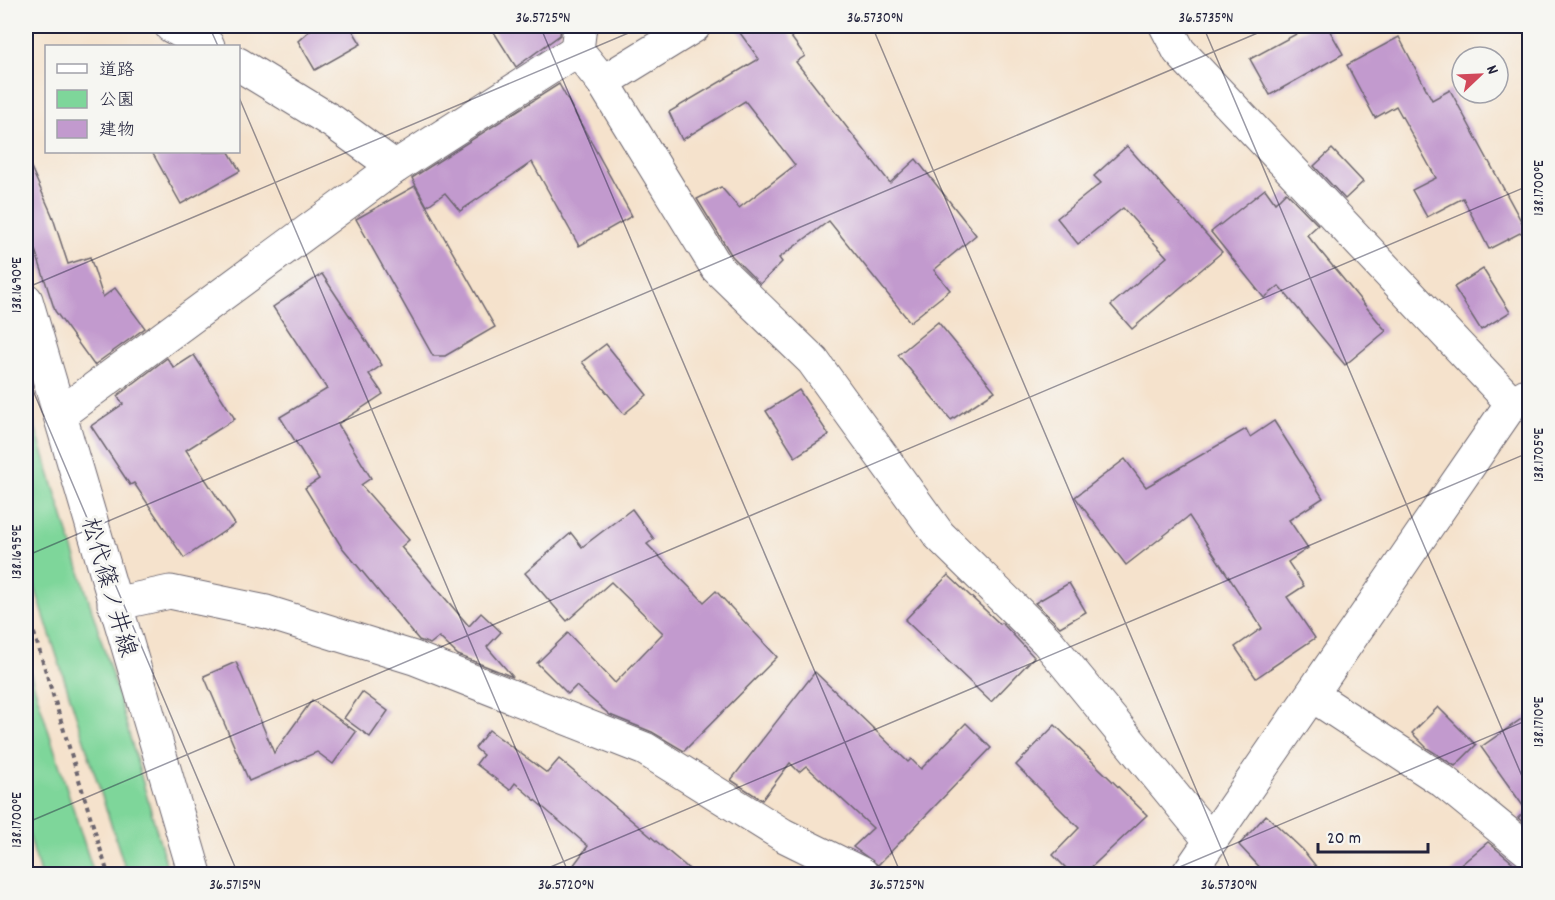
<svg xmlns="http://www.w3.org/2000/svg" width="1555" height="900" font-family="Dekko,'Klee One',sans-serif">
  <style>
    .green { fill: #7ed69a; stroke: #507c6a; stroke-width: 1.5 }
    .building { fill: #c29ace }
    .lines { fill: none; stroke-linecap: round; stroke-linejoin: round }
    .street-casing { stroke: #6c656e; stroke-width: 35 }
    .secondary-casing { stroke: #6c656e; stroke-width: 35 }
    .path { stroke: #6c656e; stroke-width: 4; stroke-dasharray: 4.5 4.5; stroke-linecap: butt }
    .street { stroke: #fff; stroke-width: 33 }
    .secondary { stroke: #fff; stroke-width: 33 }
    .ticks { fill: none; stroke: #22223b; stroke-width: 1.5; stroke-opacity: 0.45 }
    .labels { text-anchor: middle; stroke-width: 6; stroke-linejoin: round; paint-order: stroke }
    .street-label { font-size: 24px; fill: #22223b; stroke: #f6f6f2 }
    .neatline { fill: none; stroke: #22223b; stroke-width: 2 }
    .ticks-label { font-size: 15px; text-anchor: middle; fill: #22223b }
  </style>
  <rect width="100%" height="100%" fill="#f6f6f2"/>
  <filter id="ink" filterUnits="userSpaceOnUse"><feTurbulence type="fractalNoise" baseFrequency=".0167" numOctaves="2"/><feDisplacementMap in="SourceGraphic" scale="12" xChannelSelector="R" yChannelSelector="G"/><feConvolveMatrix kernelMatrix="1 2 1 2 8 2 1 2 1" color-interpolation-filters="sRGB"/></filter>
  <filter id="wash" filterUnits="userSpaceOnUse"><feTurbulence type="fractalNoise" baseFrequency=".008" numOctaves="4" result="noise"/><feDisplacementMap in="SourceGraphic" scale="24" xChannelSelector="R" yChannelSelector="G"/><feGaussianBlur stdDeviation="1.35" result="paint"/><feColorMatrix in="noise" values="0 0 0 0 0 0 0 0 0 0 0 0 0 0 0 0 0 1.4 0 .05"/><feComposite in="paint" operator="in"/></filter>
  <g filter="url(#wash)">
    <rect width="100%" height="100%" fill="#f5e2cc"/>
    <g class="green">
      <polygon points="26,398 114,681 169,874 127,874 26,560"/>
      <polygon points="26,660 94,874 40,874 26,824"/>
    </g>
    <g id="blocks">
      <g class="building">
        <polygon points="315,26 350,26 361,44 315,70 298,41"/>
        <polygon points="490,26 561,26 560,35 516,67"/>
        <polygon points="735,26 783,26 805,56 796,62 890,183 916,159 976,235 934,270 950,290 910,322 829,221 779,258 782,262 760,284 732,256 697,199 721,187 739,208 795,165 745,101 682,140 669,112 759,59"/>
        <polygon points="1311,26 1327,26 1343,54 1270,95 1250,59"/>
        <polygon points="1399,37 1432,100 1450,90 1526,230 1489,249 1463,198 1427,217 1412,190 1436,178 1396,106 1375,118 1347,65"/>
        <polygon points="559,84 632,216 579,246 532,162 460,211 445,193 427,206 412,178"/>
        <polygon points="1127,146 1222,252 1132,329 1111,305 1167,257 1123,208 1078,244 1057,218 1101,183 1094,176"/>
        <polygon points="1332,149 1363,182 1345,199 1314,166"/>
        <polygon points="152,152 229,152 240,171 181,204"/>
        <polygon points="26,156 52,215 68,264 90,257 103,297 115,288 145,328 94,365 55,311 26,222"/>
        <polygon points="415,186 495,327 445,356 433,356 356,219"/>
        <polygon points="1265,189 1275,203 1286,192 1318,225 1307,235 1386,331 1345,365 1279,286 1264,298 1211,232"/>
        <polygon points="1483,269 1510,312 1481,330 1454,287"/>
        <polygon points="322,274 382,365 369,374 383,394 338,424 371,478 361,485 409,540 401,547 469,626 481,613 501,632 487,647 513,677 458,655 439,637 430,644 419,640 341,546 305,488 319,479 280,417 327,389 273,307"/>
        <polygon points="938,322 995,391 951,420 898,355"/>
        <polygon points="606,344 647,395 624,414 582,362"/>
        <polygon points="194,355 235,419 186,450 235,524 184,558 134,483 130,485 91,426 123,404 117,396 167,358 174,368"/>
        <polygon points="799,390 829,435 795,457 766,411"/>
        <polygon points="1274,421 1323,498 1289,520 1308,548 1288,562 1304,586 1287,597 1315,638 1256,678 1235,647 1262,628 1189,516 1126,565 1075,497 1125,459 1146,487 1246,429 1250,437"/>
        <polygon points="632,509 654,539 647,544 704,602 716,591 777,657 684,751 652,732 610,715 576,686 568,694 537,663 568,633 615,683 663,633 611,582 567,621 525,573 571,533 582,547"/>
        <polygon points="948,575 1000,624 1002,623 1034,657 991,702 905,620"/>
        <polygon points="1069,583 1086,612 1060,627 1035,603"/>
        <polygon points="236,662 274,753 312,700 356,732 333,764 317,752 249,781 204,676"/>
        <polygon points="815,672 908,762 911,759 921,769 966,723 991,748 878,865 853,847 873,828 806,766 799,772 790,763 762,800 731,780"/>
        <polygon points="362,692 388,711 370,737 344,718"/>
        <polygon points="1438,707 1476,745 1455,766 1427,748 1412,733"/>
        <polygon points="1530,713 1530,827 1518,818 1526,810 1481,747"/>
        <polygon points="1055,725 1147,815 1084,874 1072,874 1053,855 1079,828 1016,765"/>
        <polygon points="489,730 547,773 559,759 695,874 567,874 588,846 515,783 510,790 476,764 483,755 475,748"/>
        <polygon points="1266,815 1303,850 1322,874 1266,874 1239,845"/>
        <polygon points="1488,842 1518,867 1530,870 1530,874 1450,874"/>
      </g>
    </g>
  </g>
  <g filter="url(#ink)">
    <use href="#blocks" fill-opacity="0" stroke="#6c656e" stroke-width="1.5"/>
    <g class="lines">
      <g class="street-casing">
        <g id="street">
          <polyline points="171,26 208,46"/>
          <polyline points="580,26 577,50 603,82 717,268 813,361 939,535 1047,641 1210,840"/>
          <polyline points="1166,26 1179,51 1512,403"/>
          <polyline points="238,64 333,122 395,167"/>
          <polyline points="603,82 694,26"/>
          <polyline points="60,414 395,167 577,50"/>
          <polyline points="1312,695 1443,781 1530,852"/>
          <polyline points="1188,874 1512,403 1530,393"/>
        </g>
      </g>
      <g class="secondary-casing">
        <g id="secondary">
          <polyline points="26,300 195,874"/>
          <polyline points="114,604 170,592 266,612 414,658 645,749 783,835 862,874"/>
        </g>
      </g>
      <polyline class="path" points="26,607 108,874"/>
      <use href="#street" class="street"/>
      <use href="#secondary" class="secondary"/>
    </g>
  </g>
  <path class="ticks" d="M209 26 218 46M540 26 901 874M872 26 1232 874M1203 26 1530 795M238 95 569 874M26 288 645 26M26 374 238 874M26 556 1274 26M26 823 1530 185M534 874 1530 452M1163 874 1530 719"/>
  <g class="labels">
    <g class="street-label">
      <text transform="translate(110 587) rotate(74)" y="8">松代篠ノ井線</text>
    </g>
  </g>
  <rect width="1555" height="900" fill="none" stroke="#f6f6f2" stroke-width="66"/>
  <rect x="45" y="45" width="195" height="108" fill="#f6f6f2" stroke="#a1a1a9" stroke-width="1.5"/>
  <rect x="57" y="64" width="30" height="9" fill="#ffffff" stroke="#a1a1a9" stroke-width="1.5"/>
  <text x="99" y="75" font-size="18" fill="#22223b">道路</text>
  <rect x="57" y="90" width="30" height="18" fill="#7ed69a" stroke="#a1a1a9" stroke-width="1.5"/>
  <text x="99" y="105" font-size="18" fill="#22223b">公園</text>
  <rect x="57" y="120" width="30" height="18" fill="#c29ace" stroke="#a1a1a9" stroke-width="1.5"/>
  <text x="99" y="135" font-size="18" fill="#22223b">建物</text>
  <g transform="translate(1480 75) rotate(67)"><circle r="28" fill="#f6f6f2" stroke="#a1a1a9" stroke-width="1.5"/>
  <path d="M0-4.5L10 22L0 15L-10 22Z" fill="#d1495b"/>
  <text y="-9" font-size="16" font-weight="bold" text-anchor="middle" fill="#22223b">N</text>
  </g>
  <path d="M1318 843v9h110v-9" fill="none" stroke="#22223b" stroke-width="3"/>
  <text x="1327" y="843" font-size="18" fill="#22223b" stroke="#f6f6f2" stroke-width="4.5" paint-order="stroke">20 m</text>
  <rect x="33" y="33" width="1489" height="834" class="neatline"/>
  <g class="ticks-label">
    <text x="543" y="22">36.5725°N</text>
    <text x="875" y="22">36.5730°N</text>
    <text x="1206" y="22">36.5735°N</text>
    <text transform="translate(1538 188) rotate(-90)" y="5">138.1700°E</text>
    <text transform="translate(16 285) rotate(-90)" y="5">138.1690°E</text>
    <text transform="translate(1538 455) rotate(-90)" y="5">138.1705°E</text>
    <text transform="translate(16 552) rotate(-90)" y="5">138.1695°E</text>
    <text transform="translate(1538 722) rotate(-90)" y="5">138.1710°E</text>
    <text transform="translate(16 820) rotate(-90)" y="5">138.1700°E</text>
    <text x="235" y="889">36.5715°N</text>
    <text x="566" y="889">36.5720°N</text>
    <text x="897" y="889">36.5725°N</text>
    <text x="1229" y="889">36.5730°N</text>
  </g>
</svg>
